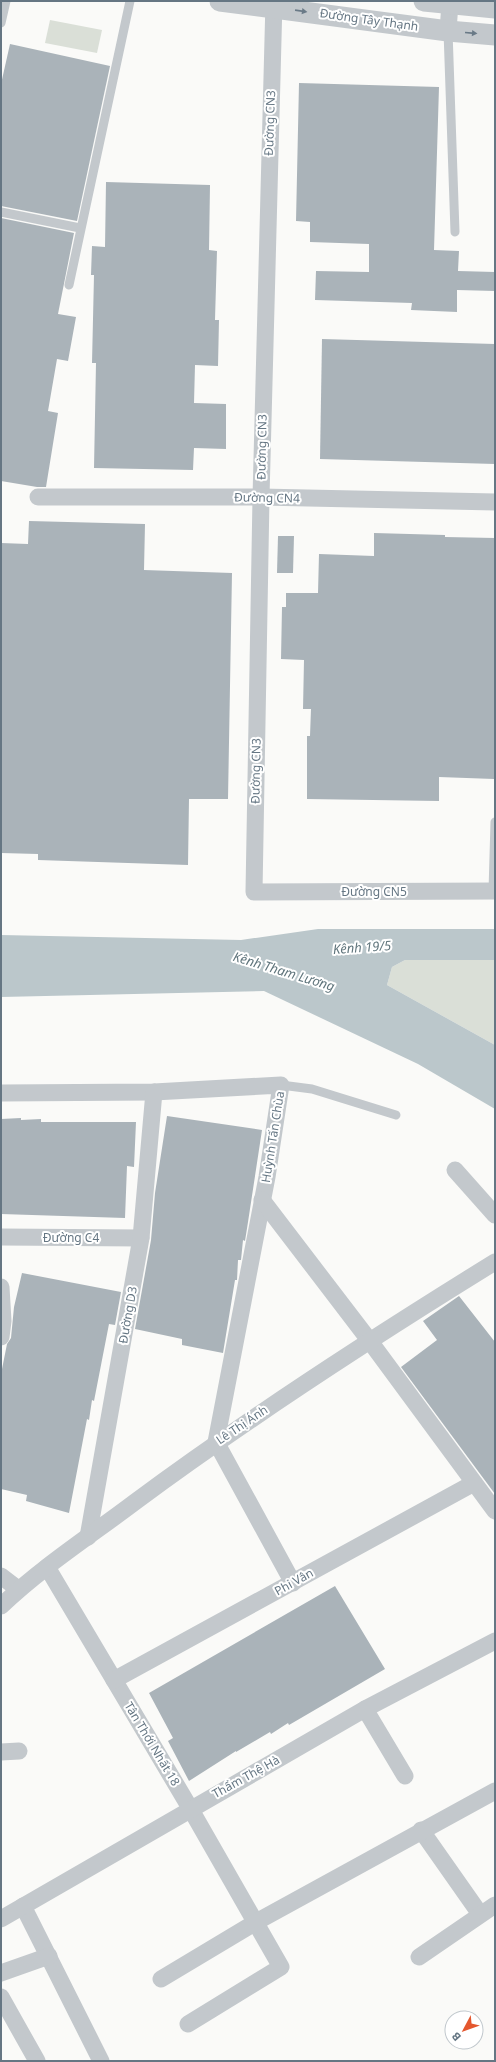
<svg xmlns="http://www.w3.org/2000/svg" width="496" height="2062" font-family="'Noto Sans',sans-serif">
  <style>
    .green { fill: #dadfd7 }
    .water { fill: #bbc7cb }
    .building { fill: #aab3b9 }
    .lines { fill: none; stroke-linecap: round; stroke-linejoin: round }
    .service { stroke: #c3c8cc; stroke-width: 9 }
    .minor { stroke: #c3c8cc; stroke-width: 17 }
    .tertiary { stroke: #c3c8cc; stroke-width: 21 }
    .oneway { fill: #6a7a87 }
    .labels { text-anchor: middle; stroke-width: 4; stroke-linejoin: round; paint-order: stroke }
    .street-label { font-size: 12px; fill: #657683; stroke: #fff }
    .water-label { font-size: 13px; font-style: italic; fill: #60757c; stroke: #fff }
  </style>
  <rect width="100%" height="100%" fill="#fafaf8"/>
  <g class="green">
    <polygon points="50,20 102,30 97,53 45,43"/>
    <polygon points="405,960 495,960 495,1045 387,985 392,967"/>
  </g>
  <polygon class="water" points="318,929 495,929 495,960 405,960 392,967 387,985 495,1045 495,1109 418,1064 264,991 1,997 1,935 241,940"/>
  <g class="building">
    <polygon points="10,44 110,66 77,221 1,206 1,84"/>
    <polygon points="299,83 439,87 434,250 459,251 458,271 495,272 495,291 457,290 457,312 411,310 412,303 315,300 316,271 369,272 369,244 310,242 310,222 296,221"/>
    <polygon points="106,182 210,185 209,250 217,251 215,320 219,320 218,366 195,365 194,403 226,404 226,449 194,448 193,470 94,468 96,363 92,363 94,275 91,275 92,246 105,247"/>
    <polygon points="1,218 74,233 58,314 76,317 68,361 57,359 48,411 58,413 46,487 37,487 1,481"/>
    <polygon points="322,339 495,344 495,464 320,459"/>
    <polygon points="29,521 145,524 144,570 232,573 228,799 189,799 188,865 38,860 38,854 1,853 1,543 28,544"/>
    <polygon points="374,533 445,535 445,537 495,538 494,779 439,777 439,801 307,799 307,736 310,736 311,709 303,709 304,660 281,659 282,607 286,607 286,593 318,593 319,554 374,556"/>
    <polygon points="278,536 294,536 293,573 277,573"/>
    <polygon points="167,1116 262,1130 248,1222 245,1241 243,1240 241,1260 238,1260 237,1280 235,1280 223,1353 182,1345 182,1339 135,1329 151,1240 155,1193"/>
    <polygon points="21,1118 21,1120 41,1119 41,1122 136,1122 134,1167 127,1166 125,1218 1,1214 1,1119"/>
    <polygon points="22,1273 121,1292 115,1325 109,1324 94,1401 92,1400 89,1420 87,1419 69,1513 26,1501 27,1495 1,1489 1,1374 7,1344 11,1338 14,1307"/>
    <polygon points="459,1296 495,1342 495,1494 401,1367 437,1340 423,1321"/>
    <polygon points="335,1586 385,1669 289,1725 288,1723 271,1734 270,1732 236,1752 236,1751 189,1781 168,1741 173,1738 149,1693"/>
  </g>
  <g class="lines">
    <g class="service">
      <polyline points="1,23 6,1"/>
      <polyline points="448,31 455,232"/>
      <polyline points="1,212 80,228"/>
      <polyline points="69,285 130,1"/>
      <polyline points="493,891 495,822"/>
      <polyline points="281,1085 312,1089 396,1115"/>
    </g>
    <g class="minor">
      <polyline points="274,1 261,497 254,892 495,891"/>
      <polyline points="448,31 450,3"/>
      <polyline points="38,497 261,497 495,502"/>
      <polyline points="1,1093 154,1092 281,1085 267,1177 216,1442 293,1583"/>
      <polyline points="455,1170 495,1215"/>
      <polyline points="262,1200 369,1340 495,1511"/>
      <polyline points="1,1237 141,1238"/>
      <polyline points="1,1287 3,1321 1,1337"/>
      <polyline points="88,1537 141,1238 154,1092"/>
      <polyline points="47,1567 190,1808 281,1967 188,2024"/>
      <polyline points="1,1576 18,1589"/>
      <path d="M1 1606C42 1567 90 1536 135 1502 251 1416 372 1338 495 1262"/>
      <polyline points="114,1680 474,1483"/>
      <polyline points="365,1709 405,1776"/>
      <polyline points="1,1752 19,1751"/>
      <polyline points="421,1830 480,1914"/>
      <polyline points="23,1906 101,2061"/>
      <polyline points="1,1919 365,1709 495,1641"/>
      <polyline points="419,1957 495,1905"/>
      <polyline points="1,1973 49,1956"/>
      <polyline points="161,1979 256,1922 495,1791"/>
      <polyline points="1,1997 37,2061"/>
    </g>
    <g class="tertiary">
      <polyline points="220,1 448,31 495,35"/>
      <polyline points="424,1 495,8"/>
    </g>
  </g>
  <defs><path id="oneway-solid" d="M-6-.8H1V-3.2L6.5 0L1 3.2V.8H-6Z"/></defs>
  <g class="oneway">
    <use href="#oneway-solid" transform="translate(301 11) rotate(8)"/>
    <use href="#oneway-solid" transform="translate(471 33) rotate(5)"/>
  </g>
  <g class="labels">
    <g class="street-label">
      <text transform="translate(369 20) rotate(8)" y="4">Đường Tây Thạnh</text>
      <text transform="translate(270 123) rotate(-88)" y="4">Đường CN3</text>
      <text transform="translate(262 447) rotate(-89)" y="4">Đường CN3</text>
      <text transform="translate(267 498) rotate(1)" y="4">Đường CN4</text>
      <text transform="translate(256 771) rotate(-89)" y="4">Đường CN3</text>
      <text x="374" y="896">Đường CN5</text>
      <text transform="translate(273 1137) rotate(-81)" y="4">Huỳnh Tấn Chùa</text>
      <text x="71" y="1242">Đường C4</text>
      <text transform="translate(128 1315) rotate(-80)" y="4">Đường D3</text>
      <text transform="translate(242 1425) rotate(-34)" y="4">Lê Thị Ánh</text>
      <text transform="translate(294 1582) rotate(-29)" y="4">Phi Vân</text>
      <text transform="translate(152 1744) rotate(59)" y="4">Tân Thới Nhất 18</text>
      <text transform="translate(246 1777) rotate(-29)" y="4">Thẩm Thệ Hà</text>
    </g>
    <g class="water-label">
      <text transform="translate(362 947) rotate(-4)" y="5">Kênh 19/5</text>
      <text transform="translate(284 971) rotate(17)" y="5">Kênh Tham Lương</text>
    </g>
  </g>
  <rect width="496" height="2062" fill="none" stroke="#657683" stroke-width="4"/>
  <g transform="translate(464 2030) rotate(229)"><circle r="19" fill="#ffffff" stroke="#c1c8cd"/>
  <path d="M0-3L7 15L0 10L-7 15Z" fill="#e4572e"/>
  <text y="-6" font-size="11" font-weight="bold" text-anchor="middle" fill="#657683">B</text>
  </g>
</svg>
